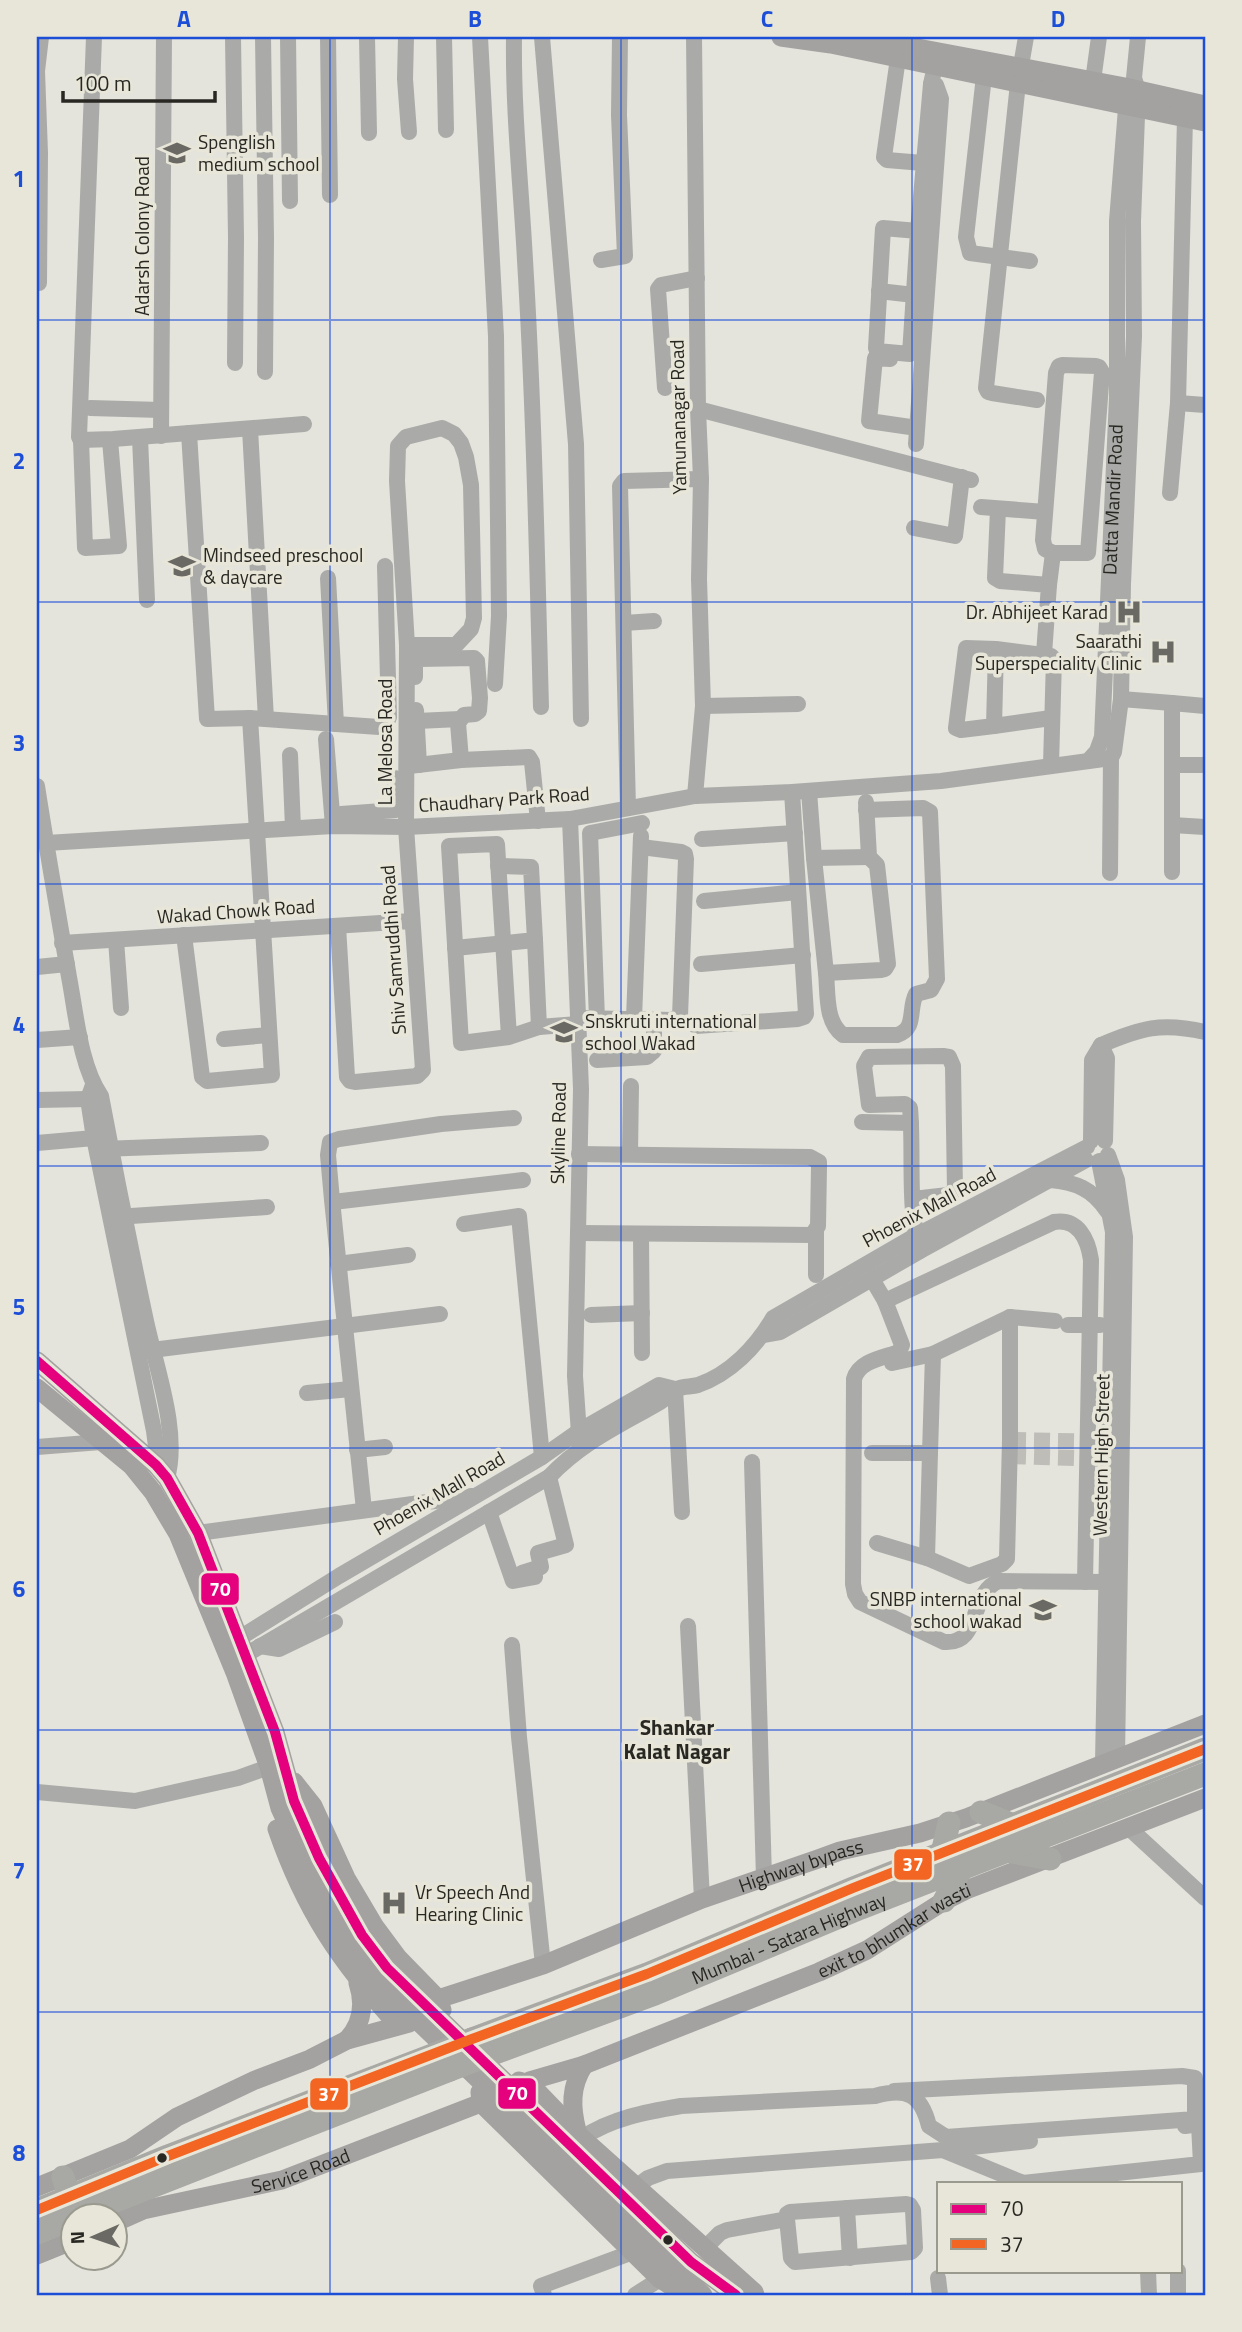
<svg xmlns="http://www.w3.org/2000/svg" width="1242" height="2332" font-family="'Titillium Web',sans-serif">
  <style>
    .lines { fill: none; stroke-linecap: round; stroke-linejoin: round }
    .minor-tunnel { stroke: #bebdb7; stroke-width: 16; stroke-dasharray: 16 8; stroke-linecap: butt }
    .minor { stroke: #aaaba8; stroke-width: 16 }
    .major { stroke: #a3a2a0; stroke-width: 19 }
    .highway { stroke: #a8a8a4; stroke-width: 23 }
    .highway-bridge { stroke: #a8a8a4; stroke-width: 23 }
    .bus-1-casing { stroke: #e7e6d8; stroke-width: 16 }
    .bus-2-casing { stroke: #e7e6d8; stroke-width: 16 }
    .bus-1 { stroke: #e5007d; stroke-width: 10 }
    .bus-2 { stroke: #f26522; stroke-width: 10 }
    .grid { fill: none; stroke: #1d4ed8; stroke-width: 2; stroke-opacity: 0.55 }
    .bus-dot { fill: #282722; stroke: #e7e6d8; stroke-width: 2.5 }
    .labels { text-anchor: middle; stroke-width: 7; stroke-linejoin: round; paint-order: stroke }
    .poi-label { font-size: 19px; fill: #282722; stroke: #e7e6d8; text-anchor: start }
    .street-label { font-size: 19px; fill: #282722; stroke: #e7e6d8 }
    .neighbourhood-label { font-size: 21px; font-weight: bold; fill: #282722; stroke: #e7e6d8 }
    .line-badge { stroke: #e7e6d8; stroke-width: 2.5 }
    .badge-label { font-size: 19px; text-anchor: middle; font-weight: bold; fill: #fff }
    .neatline { fill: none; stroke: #1d4ed8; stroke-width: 2.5 }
    .grid-label { font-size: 23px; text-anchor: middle; font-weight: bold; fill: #1d4ed8 }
  </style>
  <rect width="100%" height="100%" fill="#e4e3dc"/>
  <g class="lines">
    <g class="minor-tunnel">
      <polyline points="1010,1440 1110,1442"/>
      <polyline points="1010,1456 1110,1459"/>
    </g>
    <g class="minor">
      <polyline points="94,37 79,437 81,440 113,439 304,424"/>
      <polyline points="233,37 236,238 235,363"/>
      <polyline points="263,37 266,238 265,372"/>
      <polyline points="288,37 290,201"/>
      <polyline points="328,37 330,195"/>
      <polyline points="367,37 369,133"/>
      <polyline points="406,37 405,79 409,132"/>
      <polyline points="444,37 446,130"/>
      <polyline points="480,37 496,336 499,616 495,684"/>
      <path d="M514 37C513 112 521 185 525 260 534 409 537 558 541 707"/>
      <polyline points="542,37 576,444 581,719"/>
      <polyline points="694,37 698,409 701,479 699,579 703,706 695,796"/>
      <polyline points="1026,37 1018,83 986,388 988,392 992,393 1037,400"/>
      <polyline points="898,58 884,157 887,160 923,163"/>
      <polyline points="984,76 966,237 970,253 1030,261"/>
      <polyline points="1093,81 1099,37"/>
      <polygon points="883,228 918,231 910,354 877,351 876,348"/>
      <polyline points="926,232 918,231 931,84"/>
      <polyline points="601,260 625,256 619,115 620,37"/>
      <polyline points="39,283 40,153 37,71 41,37"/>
      <polyline points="879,291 914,295"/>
      <polyline points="890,359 875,358 869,421 917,428"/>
      <polyline points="665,388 658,289 661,285 697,278"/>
      <polyline points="1178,403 1205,405"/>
      <polyline points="90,408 161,410"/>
      <polyline points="698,409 971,480"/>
      <polyline points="250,429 266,719"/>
      <polyline points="189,433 207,719 250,718 379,727 386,725 389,717 385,566"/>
      <polyline points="161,436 164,37"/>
      <polyline points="140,438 147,600"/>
      <polyline points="81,440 85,548 119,546 110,440"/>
      <polyline points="916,444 941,99 936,85 931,84 935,66"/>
      <polyline points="1170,493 1178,403 1185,118"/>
      <polyline points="981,507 1045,512"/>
      <polyline points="998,509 995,578 1000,581 1049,585 1044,654"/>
      <polyline points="914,528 955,536 962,477"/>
      <polyline points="328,578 336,724"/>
      <polyline points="1049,585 1053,553 1045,549 1043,540 1056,373 1059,366 1062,365 1096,366 1099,367 1102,372 1088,553 1053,553"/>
      <polyline points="624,623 654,621"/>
      <polyline points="996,649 966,648 956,728 961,730 994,726 996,649 1051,656 1054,659 1051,765"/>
      <polyline points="415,677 415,660 419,659 474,658 477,661 480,698 479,711 475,714 464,715 458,723 461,760"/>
      <polyline points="1121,699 1172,703 1172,872"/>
      <polyline points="1172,703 1205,706"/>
      <polyline points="703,706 798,704"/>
      <polyline points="416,710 419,765"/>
      <polyline points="417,721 460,719"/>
      <polyline points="994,726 1051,718"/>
      <polyline points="326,739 333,826"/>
      <polyline points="290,755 293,828"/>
      <path id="s1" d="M1088 761 1097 751 1102 737 1117 397V221L1127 96"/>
      <polyline points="1172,765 1205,765"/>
      <polyline points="409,766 461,760 529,757 532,762 538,821"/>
      <path d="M37 786C47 850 58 913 69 977 76 1013 80 1066 101 1096 115 1171 130 1246 146 1321 156 1368 180 1432 167 1478"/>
      <polyline points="809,791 814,858 826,973 881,970 885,969 888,964 877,865 869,857 866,802"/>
      <polyline points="628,808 620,486 624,481 701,479"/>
      <polyline points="341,814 396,810 395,778"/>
      <polyline points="570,819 581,1089 575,1376 580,1448"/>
      <polyline points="1172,825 1205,827"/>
      <polyline points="702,839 795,833"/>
      <polyline points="46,843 333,826 406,827 570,819 695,796 792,792 941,781 1111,758 1114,752 1121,699 1123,584 1134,336 1133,221 1138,90 1134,78 1138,37"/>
      <polyline points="814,858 869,857"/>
      <polyline points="1110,873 1111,758"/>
      <polyline points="704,901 798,892"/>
      <polyline points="338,926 347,1077 350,1081 355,1082 417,1076 423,1070 406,827 407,645 397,481 398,446 406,437 442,428 454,434 461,443 466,457 471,485 474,618 471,629 456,645 407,645"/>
      <polyline points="184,935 202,1077 207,1081 272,1075 250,718"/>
      <polyline points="116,940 121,1008"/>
      <polyline points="535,940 539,1027"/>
      <polyline points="62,943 412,921"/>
      <polyline points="455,948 535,940 531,867 498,866"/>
      <polyline points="701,964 803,955"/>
      <polyline points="37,967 67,964"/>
      <path d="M826 973C828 993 825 1022 843 1035H897C917 1029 908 1009 916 994L931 990 937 979 930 812 923 808 866 810"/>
      <polyline points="578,1018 672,1020 680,1016 686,859 685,854 681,852 641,847"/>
      <polyline points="597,1019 590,833 642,823"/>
      <polyline points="634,1019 641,836"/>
      <polyline points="696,1026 798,1019 804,1017 806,1014 792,792"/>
      <polyline points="509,1037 497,844 449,846 461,1043 509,1037 539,1027 578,1024"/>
      <polyline points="224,1039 269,1035"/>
      <polyline points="37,1040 80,1037"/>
      <path d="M1101 1045C1141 1028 1161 1022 1205 1032"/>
      <polyline points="597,1060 647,1057 654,1051 654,1020"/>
      <polyline points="93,1085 88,1099 94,1138 154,1431 157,1454 156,1465"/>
      <polyline points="37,1100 88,1099"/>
      <polyline points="862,1122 911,1123"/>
      <polyline points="1091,1141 1092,1060 1101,1045 1107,1058 1105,1141"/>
      <polyline points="37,1143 94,1138"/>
      <polyline points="102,1149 261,1143"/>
      <polyline points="630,1154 631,1086"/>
      <polyline points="1108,1155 1117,1180 1125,1237 1117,1758"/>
      <polyline points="1099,1161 1113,1232 1103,1763"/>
      <path d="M1050 1180C1075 1182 1093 1189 1107 1211"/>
      <path d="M913 1199 948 1195 955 1190 953 1066 949 1057 943 1056 869 1057 864 1066 869 1105 905 1104 910 1108C914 1153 907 1208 920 1251"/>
      <polyline points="333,1202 523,1180"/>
      <polyline points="116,1217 267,1207"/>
      <polyline points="464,1224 519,1216 542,1457"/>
      <polyline points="578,1233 812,1235 818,1226 819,1167 819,1162 810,1157 579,1154"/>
      <polyline points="641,1234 642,1353"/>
      <polyline points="338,1264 408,1255"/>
      <polyline points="816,1275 816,1232"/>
      <path d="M872 1279 885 1301 902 1345 899 1352C882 1358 859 1361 854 1379L853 1584 855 1594 860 1602 944 1642C982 1645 968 1593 999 1581L1107 1582"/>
      <path d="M885 1301 1054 1222C1078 1218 1088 1239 1091 1260L1085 1582"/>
      <polyline points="591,1315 642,1313"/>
      <polyline points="1068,1325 1100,1325"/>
      <polyline points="763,1335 780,1332 920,1251 1086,1160"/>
      <polyline points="144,1351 440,1314"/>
      <polyline points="892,1363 933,1354 1010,1317 1055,1321"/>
      <polyline points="675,1389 682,1512"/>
      <polyline points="307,1393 351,1389"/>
      <polyline points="37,1447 101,1442"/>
      <polyline points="357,1450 385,1447"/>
      <polyline points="872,1453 930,1453 933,1354"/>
      <polyline points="752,1462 764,1878"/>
      <polyline points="364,1510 332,1200 328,1155 330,1142 339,1139 441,1124 514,1118"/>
      <polyline points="489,1512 513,1581 535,1577"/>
      <polyline points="198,1533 472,1496"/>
      <polyline points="877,1543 927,1558 969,1576 1002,1564 1007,1559 1010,1440 1010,1317"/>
      <polyline points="927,1558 930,1453"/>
      <polyline points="522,1573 541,1567 538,1553 566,1545 549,1477"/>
      <polyline points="688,1626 702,1899"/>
      <polyline points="228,1641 238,1639 339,1576 542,1457 579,1431 659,1385 675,1389"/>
      <polyline points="512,1645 519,1737 543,1965"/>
      <polyline points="260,1646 279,1649 335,1622"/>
      <path d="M235 1658 249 1653 549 1477C582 1442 619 1426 660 1402 666 1399 670 1391 677 1389 683 1386 691 1387 698 1385 730 1374 756 1347 773 1318L915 1236 1087 1147"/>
      <polyline points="37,1792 135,1801 238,1778 280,1763"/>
      <polyline points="1129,1828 1205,1898"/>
      <path d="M582 2138C612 2118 646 2112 681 2106L875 2096C907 2087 921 2094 929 2126L946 2137 1195 2119V2078L1182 2076 894 2091"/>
      <polyline points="943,2150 1023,2183 1201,2164 1199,2124 1185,2126"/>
      <polyline points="636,2187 648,2178 667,2171 943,2150 1030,2141"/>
      <polyline points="847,2208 850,2258"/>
      <polyline points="705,2248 720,2233 727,2230 787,2219 791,2258 795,2262 911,2252 915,2248 913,2210 910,2205 906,2204 790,2212 787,2214 787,2219"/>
      <polyline points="1148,2271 1149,2295"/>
      <polyline points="1178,2271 1178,2295"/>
      <polyline points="938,2278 940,2295"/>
      <polyline points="544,2295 541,2286 633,2252"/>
      <polyline points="635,2295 660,2279"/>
    </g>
    <g class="major">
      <polyline points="781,37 831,44 1205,122"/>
      <polyline points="859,37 1125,87 1205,105"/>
      <polyline points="37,1361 156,1465 167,1478 198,1533 275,1732 294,1801 319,1858 362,1935 387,1968 691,2262 736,2295"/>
      <polyline points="37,1388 132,1466 153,1492 178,1534 236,1675 269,1767 280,1808 319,1893 361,1960 376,1979 419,2022 703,2295"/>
      <polyline points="294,1782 313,1806 346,1878 375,1927 398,1958 438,1999 442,2010"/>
      <path d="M277 1829C305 1910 340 1962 398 2025"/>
      <path id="s2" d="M438 1999 543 1965 702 1899 818 1859 840 1851 920 1833 966 1818 1205 1724"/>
      <path d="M347 2040C363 2023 365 2004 358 1983"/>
      <polyline points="519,2081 531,2085 582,2138 754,2292 755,2295"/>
      <path id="s3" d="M529 2081 584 2065 819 1972 867 1950 944 1901 966 1890 1205 1798"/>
      <polyline points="480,2092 481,2103 660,2279 686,2295"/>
      <path d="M577 2131C571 2107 570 2087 584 2065"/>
      <polyline points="37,2187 130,2149 177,2117 255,2080 310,2059 347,2040 409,2023"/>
      <path id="s4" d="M116 2222 143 2210 282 2180 481 2103"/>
      <polyline points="37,2255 74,2240"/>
    </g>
    <g class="highway">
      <polyline points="981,1812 1013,1825"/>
      <polyline points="1012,1852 1050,1859"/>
      <polyline points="942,1853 949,1823"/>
      <polyline points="944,1901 961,1870"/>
      <polyline points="472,2039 647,1974 853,1888 1205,1749"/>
      <path id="s5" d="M487 2056 655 1994 861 1908 1205 1774"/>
      <polyline points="63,2177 69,2197"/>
      <polyline points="37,2210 168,2156 435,2054"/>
      <polyline points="77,2216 450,2070"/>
      <polyline points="37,2233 74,2218"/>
    </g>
    <g class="highway-bridge">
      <polyline points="435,2054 472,2039"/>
      <polyline points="450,2070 487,2056"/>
    </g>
    <g class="bus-1-casing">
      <polyline id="bus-1" points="37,1361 156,1465 167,1478 198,1533 275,1732 294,1801 319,1858 362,1935 387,1968 691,2262 736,2295"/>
    </g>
    <g class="bus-2-casing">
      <polyline id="bus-2" points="37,2210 168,2156 472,2039 647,1974 853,1888 1205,1749"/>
    </g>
    <use href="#bus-1" class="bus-1"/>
    <use href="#bus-2" class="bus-2"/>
  </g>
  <path class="grid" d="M330 37V2295M621 37V2295M912 37V2295M37 320H1205M37 602H1205M37 884H1205M37 1166H1205M37 1448H1205M37 1730H1205M37 2012H1205"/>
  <defs>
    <g id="school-bare" transform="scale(2.1)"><path d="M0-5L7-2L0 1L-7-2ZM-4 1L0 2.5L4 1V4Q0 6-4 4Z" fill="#6a6963" stroke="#e7e6d8" stroke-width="2.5" paint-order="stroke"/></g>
    <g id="hospital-bare" transform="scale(2.1)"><path d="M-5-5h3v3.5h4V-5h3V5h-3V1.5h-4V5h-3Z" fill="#6a6963" stroke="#e7e6d8" stroke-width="2.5" paint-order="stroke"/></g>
  </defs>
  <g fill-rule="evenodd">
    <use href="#school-bare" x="177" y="153"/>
    <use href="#school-bare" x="182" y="566"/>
    <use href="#hospital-bare" x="1129" y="612"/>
    <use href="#hospital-bare" x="1163" y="652"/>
    <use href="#school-bare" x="564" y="1032"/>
    <use href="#school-bare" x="1043" y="1610"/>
    <use href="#hospital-bare" x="394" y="1903"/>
  </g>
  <g class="bus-dot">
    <circle cx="162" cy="2158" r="6"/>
    <circle cx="668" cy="2240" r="6"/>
  </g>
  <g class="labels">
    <g class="poi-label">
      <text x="198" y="149">Spenglish<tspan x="198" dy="22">medium school</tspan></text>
      <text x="203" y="562">Mindseed preschool<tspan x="203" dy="22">&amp; daycare</tspan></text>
      <text x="1108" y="619" text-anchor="end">Dr. Abhijeet Karad</text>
      <text x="1142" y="648" text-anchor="end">Saarathi<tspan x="1142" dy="22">Superspeciality Clinic</tspan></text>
      <text x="585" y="1028">Snskruti international<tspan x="585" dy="22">school Wakad</tspan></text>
      <text x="1022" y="1606" text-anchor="end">SNBP international<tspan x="1022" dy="22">school wakad</tspan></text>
      <text x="415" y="1899">Vr Speech And<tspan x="415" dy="22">Hearing Clinic</tspan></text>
    </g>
    <g class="street-label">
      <text transform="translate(142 236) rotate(-90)" y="7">Adarsh Colony Road</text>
      <text transform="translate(678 417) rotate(-91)" y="7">Yamunanagar Road</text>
      <text dy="7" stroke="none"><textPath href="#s1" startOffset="266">Datta Mandir Road</textPath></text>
      <text transform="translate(385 742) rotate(-90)" y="7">La Melosa Road</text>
      <text transform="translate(504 799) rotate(-4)" y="7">Chaudhary Park Road</text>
      <text transform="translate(236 911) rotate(-4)" y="7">Wakad Chowk Road</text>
      <text transform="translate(393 950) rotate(-94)" y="7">Shiv Samruddhi Road</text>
      <text transform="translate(558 1133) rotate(-89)" y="7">Skyline Road</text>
      <text transform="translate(929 1207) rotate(-28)" y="7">Phoenix Mall Road</text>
      <text transform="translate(1101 1455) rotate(-89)" y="7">Western High Street</text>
      <text transform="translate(439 1493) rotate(-30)" y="7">Phoenix Mall Road</text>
      <text dy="7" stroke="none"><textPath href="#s2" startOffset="387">Highway bypass</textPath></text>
      <text dy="7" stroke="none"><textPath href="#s3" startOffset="396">exit to bhumkar wasti</textPath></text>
      <text dy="7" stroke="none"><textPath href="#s5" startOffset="324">Mumbai - Satara Highway</textPath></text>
      <text dy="7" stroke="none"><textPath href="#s4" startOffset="192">Service Road</textPath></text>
    </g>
    <g class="neighbourhood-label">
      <text x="677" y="1735">Shankar<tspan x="677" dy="24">Kalat Nagar</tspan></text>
    </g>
  </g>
  <g class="line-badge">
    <rect x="200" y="1572" width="40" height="34" rx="7" fill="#e5007d"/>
    <rect x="893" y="1848" width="40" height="33" rx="7" fill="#f26522"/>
    <rect x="497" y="2077" width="40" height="33" rx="7" fill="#e5007d"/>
    <rect x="309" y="2077" width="40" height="34" rx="7" fill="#f26522"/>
  </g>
  <g class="badge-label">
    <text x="220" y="1596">70</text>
    <text x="913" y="1871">37</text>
    <text x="517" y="2100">70</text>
    <text x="329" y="2101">37</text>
  </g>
  <rect width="1242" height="2332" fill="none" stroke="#e7e6d8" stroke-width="77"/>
  <rect x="937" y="2182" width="245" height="91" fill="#e7e6d8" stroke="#9b9a8f" stroke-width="2"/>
  <rect x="951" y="2204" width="35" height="10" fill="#e5007d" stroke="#9b9a8f" stroke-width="2"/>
  <text x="1000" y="2216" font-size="21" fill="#282722">70</text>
  <rect x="951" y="2239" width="35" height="10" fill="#f26522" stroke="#9b9a8f" stroke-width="2"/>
  <text x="1000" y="2252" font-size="21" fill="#282722">37</text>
  <g transform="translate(94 2237) rotate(268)"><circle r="33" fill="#e7e6d8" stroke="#9b9a8f" stroke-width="2"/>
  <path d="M0-5L12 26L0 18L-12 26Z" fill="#6a6963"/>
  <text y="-10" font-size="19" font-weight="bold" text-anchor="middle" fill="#282722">N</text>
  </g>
  <path d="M63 91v10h152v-10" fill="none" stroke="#282722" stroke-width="3.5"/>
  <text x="74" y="91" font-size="21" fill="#282722" stroke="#e7e6d8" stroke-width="5" paint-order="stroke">100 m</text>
  <rect x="38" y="38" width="1166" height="2256" class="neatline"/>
  <g class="grid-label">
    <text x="184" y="27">A</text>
    <text x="475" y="27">B</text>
    <text x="767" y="27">C</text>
    <text x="1058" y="27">D</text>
    <text x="19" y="187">1</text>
    <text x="19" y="469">2</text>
    <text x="19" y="751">3</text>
    <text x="19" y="1033">4</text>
    <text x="19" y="1315">5</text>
    <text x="19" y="1597">6</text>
    <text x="19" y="1879">7</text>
    <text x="19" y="2161">8</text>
  </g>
</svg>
